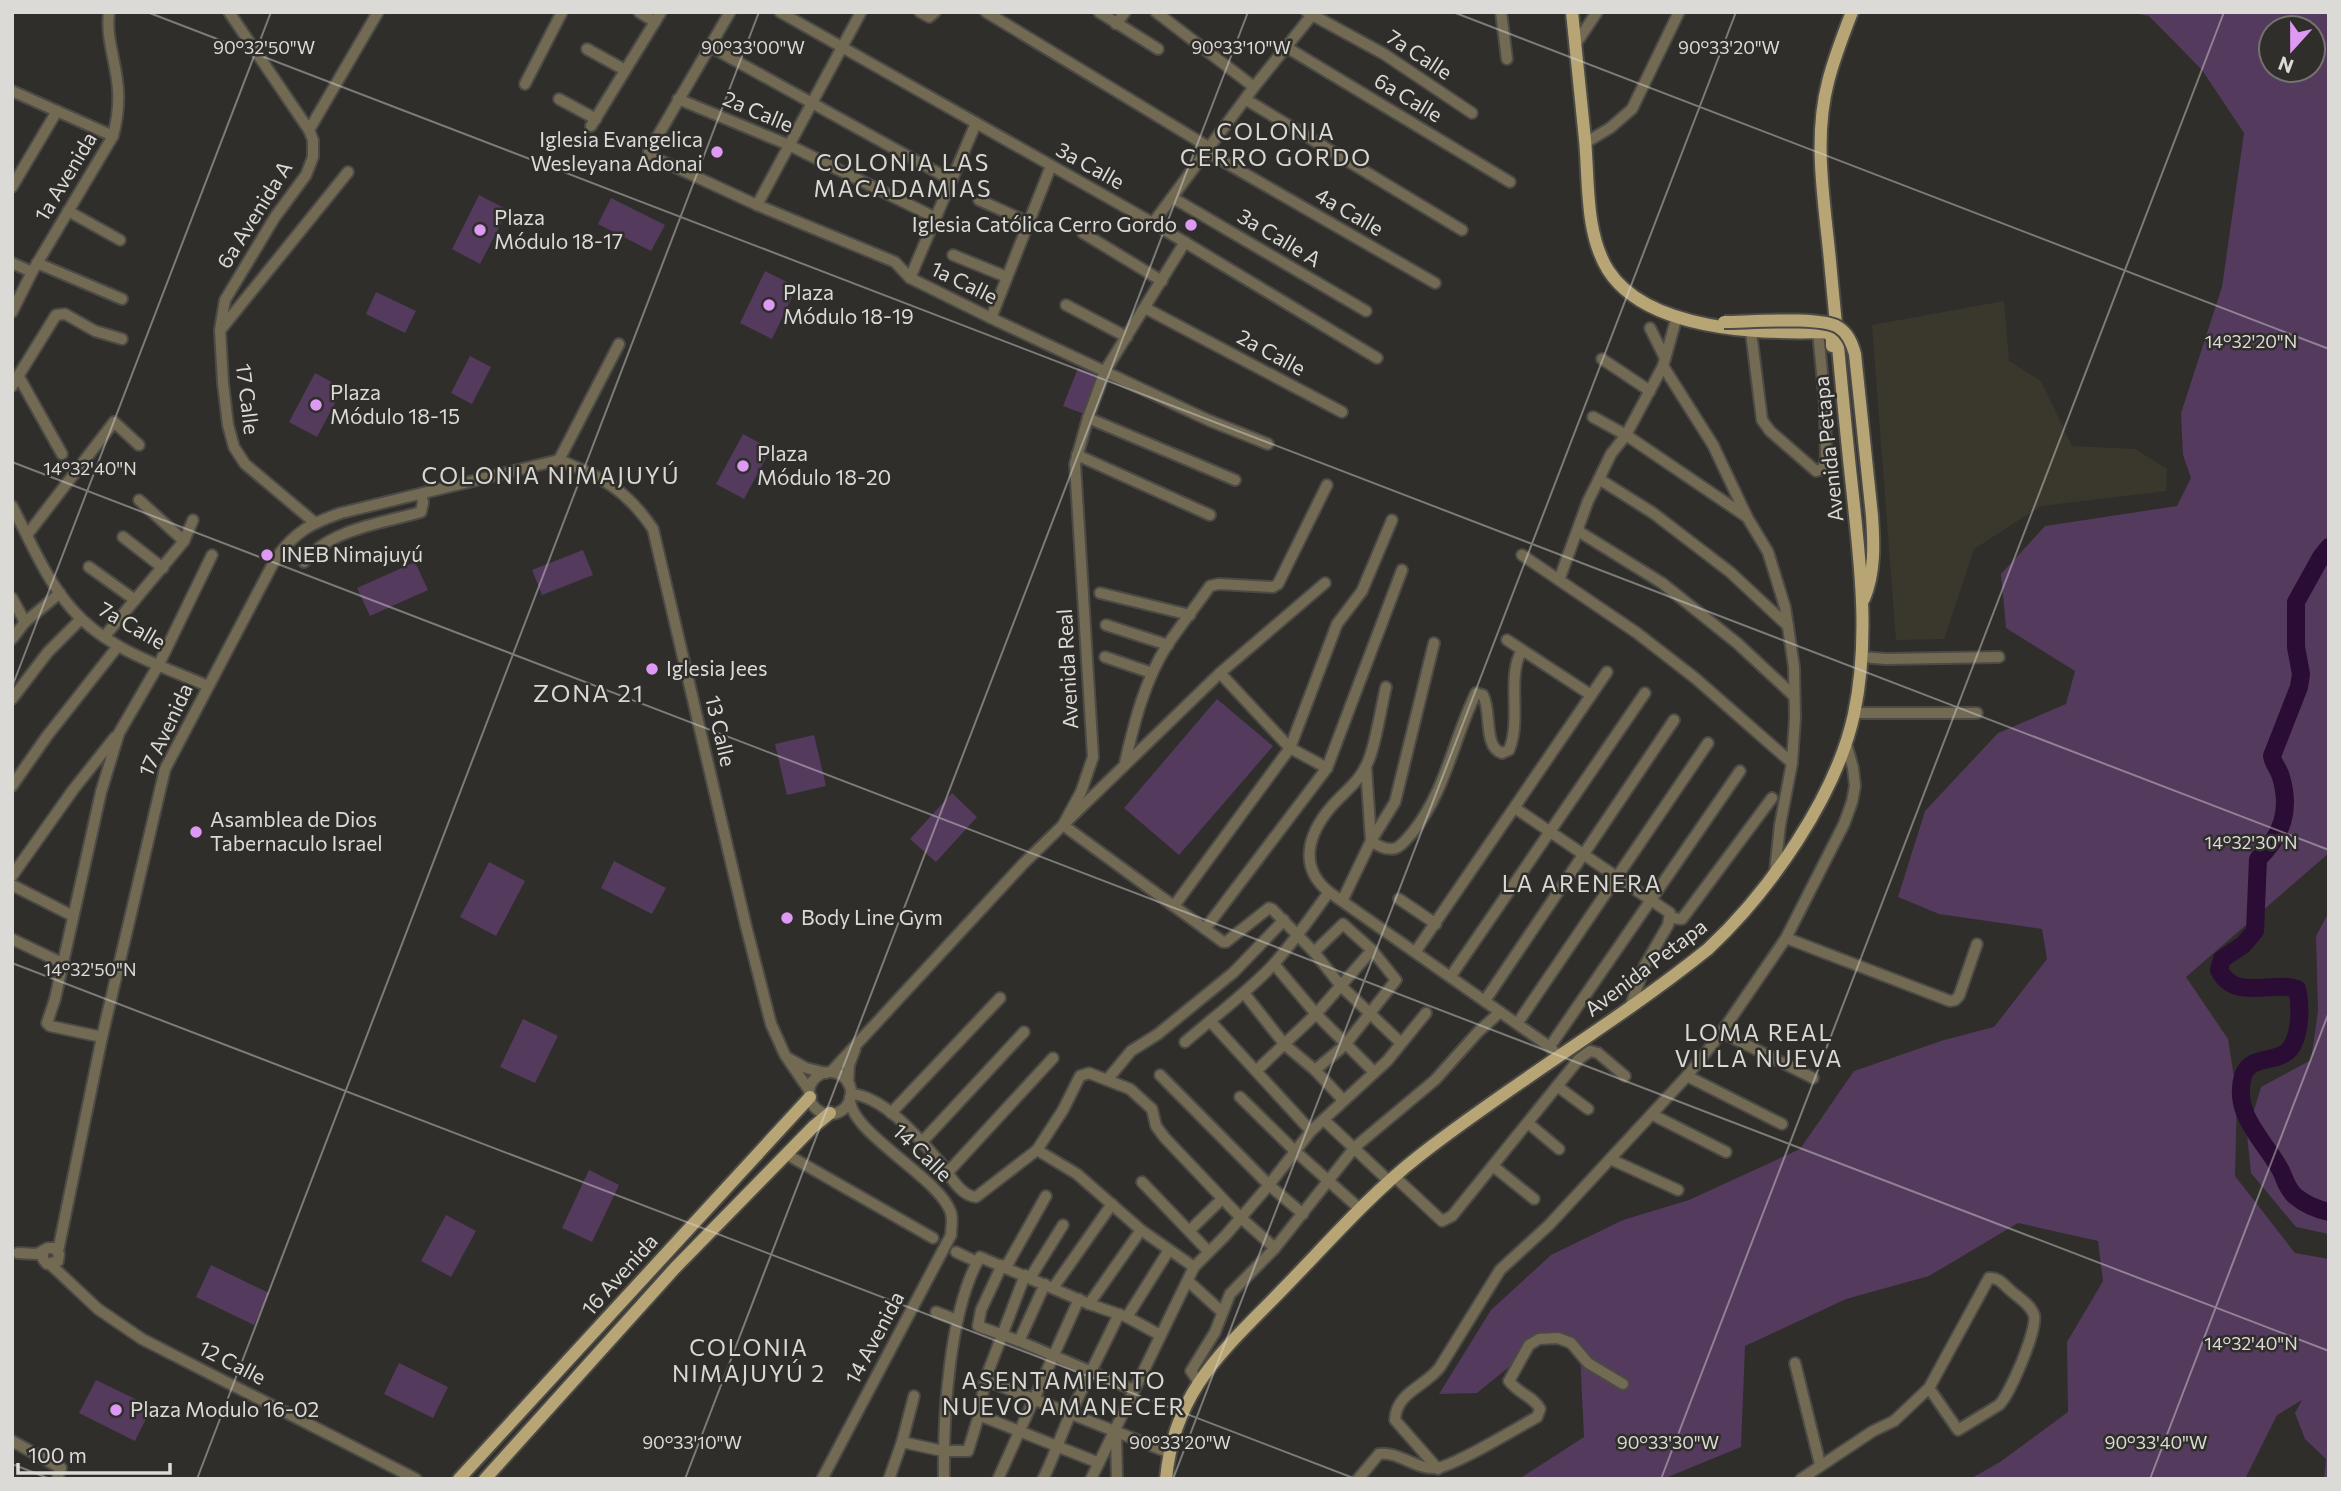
<svg xmlns="http://www.w3.org/2000/svg" width="2341" height="1491" font-family="Commissioner,sans-serif">
  <style>
    .built { fill: #3a372d }
    .green { fill: #543a5d; fill-rule: evenodd }
    .lines { fill: none; stroke-linecap: round; stroke-linejoin: round }
    .river { stroke: #2b0c34; stroke-width: 18 }
    .minor-casing { stroke: #4b4a46; stroke-width: 14 }
    .major-casing { stroke: #4b4a46; stroke-width: 16 }
    .minor { stroke: #736a53; stroke-width: 10 }
    .major { stroke: #b8a576; stroke-width: 12 }
    .major-bridge-casing { stroke: #4b4a46; stroke-width: 16; stroke-linecap: butt }
    .major-bridge { stroke: #b8a576; stroke-width: 12 }
    .ticks { fill: none; stroke: #dbdad7; stroke-width: 2; stroke-opacity: 0.45 }
    .poi-dot { fill: #dd99f3; stroke: #2f2e2a; stroke-width: 2.5 }
    .labels { text-anchor: middle; stroke-width: 5; stroke-linejoin: round; paint-order: stroke }
    .street-label { font-size: 21px; fill: #dbdad7; stroke: #2f2e2a }
    .poi-label { font-size: 21px; fill: #dbdad7; stroke: #2f2e2a; text-anchor: start }
    .neighbourhood-label { font-size: 23px; letter-spacing: 2px; fill: #dad8d3; stroke: #2f2e2a }
    .quarter-label { font-size: 24px; letter-spacing: 2px; fill: #dad8d3; stroke: #2f2e2a }
    .ticks-label { font-size: 18px; text-anchor: middle; fill: #dbdad7; stroke: #2f2e2a; stroke-width: 5; stroke-linejoin: round; paint-order: stroke }
  </style>
  <rect width="100%" height="100%" fill="#2f2e2a"/>
  <polygon class="built" points="2004,301 2009,361 2041,381 2072,446 2135,449 2167,469 2166,491 2041,506 1974,549 1944,639 1896,640 1872,325"/>
  <g class="green">
    <path d="M2128 12H2329V853L2186 977 2228 1039 2237 1096 2235 1176 2295 1253 2329 1259V1479H2324L2326 1459 2305 1439 2295 1413 2302 1400 2277 1415 2245 1479H1970L2000 1462 2068 1412 2067 1342 2103 1281 2098 1241 2018 1223 1929 1276 1846 1299 1745 1346 1741 1447 1663 1479H1519L1584 1437 1580 1353 1547 1336 1477 1393 1439 1394 1491 1310 1551 1255 1623 1220 1689 1200 1800 1149 1854 1071 1944 1040 1994 1027 2047 959 2042 929 1939 914 1898 897 1925 811 1998 733 2066 704 2075 671 2006 628 2001 574 2045 526 2177 506 2191 478 2183 455 2181 413 2222 287 2244 133 2202 70 2149 16ZM2271 28H2313V70H2271Z"/>
    <polygon points="479,195 508,210 480,264 452,249"/>
    <polygon points="611,198 665,225 651,251 598,224"/>
    <polygon points="765,271 797,287 772,339 740,323"/>
    <polygon points="376,292 416,311 405,333 366,314"/>
    <polygon points="470,356 491,367 472,404 451,393"/>
    <polygon points="1078,368 1099,376 1084,414 1063,406"/>
    <polygon points="315,373 343,388 317,437 289,422"/>
    <polygon points="743,434 771,449 744,499 716,484"/>
    <polygon points="583,550 593,575 542,595 532,570"/>
    <polygon points="415,562 428,590 370,616 357,588"/>
    <polygon points="1217,699 1273,746 1179,855 1124,808"/>
    <polygon points="814,735 826,786 787,795 775,744"/>
    <polygon points="952,793 977,817 936,862 910,839"/>
    <polygon points="614,861 666,888 652,914 601,888"/>
    <polygon points="489,862 525,881 496,936 460,917"/>
    <polygon points="2329,912 2329,1234 2296,1227 2251,1173 2247,1134 2261,1087 2311,1060 2318,1011 2316,936"/>
    <polygon points="523,1019 558,1036 535,1083 500,1067"/>
    <polygon points="589,1170 619,1185 592,1242 562,1228"/>
    <polygon points="446,1215 476,1231 451,1277 421,1261"/>
    <polygon points="211,1265 269,1293 254,1325 196,1297"/>
    <polygon points="399,1363 448,1387 433,1418 384,1394"/>
    <polygon points="96,1380 152,1407 135,1441 79,1413"/>
  </g>
  <g class="lines">
    <path class="river" d="M2329 547 2321 557 2296 602V647L2301 674 2299 687 2272 756C2273 764 2279 769 2281 777 2291 811 2282 835 2258 859L2255 931 2243 945 2222 959 2219 970C2235 1002 2272 980 2297 989 2301 1005 2301 1038 2288 1051 2275 1063 2250 1055 2243 1076 2232 1114 2264 1140 2280 1169 2286 1180 2285 1186 2295 1196 2306 1205 2316 1209 2329 1212"/>
    <g class="minor-casing">
      <g id="minor">
        <polyline points="229,12 309,130 313,140 313,157 306,175 275,217 225,300 220,330 223,383 228,425 234,447 245,464 314,522"/>
        <polyline points="639,12 655,22"/>
        <polyline points="730,12 649,151 651,156 757,205 895,262 910,278 991,318 1208,420 1268,444"/>
        <polyline points="780,12 1153,223 1377,358"/>
        <polyline points="920,12 929,17 935,12"/>
        <polyline points="986,12 1210,148"/>
        <polyline points="1099,12 1158,49"/>
        <polyline points="1156,12 1254,87"/>
        <polyline points="1307,12 1384,54 1472,113"/>
        <polyline points="1501,12 1507,59"/>
        <polyline points="1116,24 1125,12"/>
        <polyline points="1575,45 1597,12"/>
        <polyline points="709,46 951,180"/>
        <polyline points="1286,47 1510,182"/>
        <polyline points="587,49 625,70"/>
        <polyline points="525,84 562,12"/>
        <polyline points="12,91 113,136"/>
        <polyline points="559,99 596,119"/>
        <polyline points="678,99 789,145 936,218"/>
        <polyline points="1245,99 1462,230"/>
        <polyline points="591,126 661,12"/>
        <polyline points="309,130 378,12"/>
        <polyline points="1585,143 1610,128 1632,109 1679,12"/>
        <polyline points="1207,152 1435,283"/>
        <polyline points="12,187 57,111"/>
        <polyline points="1173,198 1366,311"/>
        <polyline points="979,200 1030,223"/>
        <polyline points="757,205 861,12"/>
        <polyline points="68,211 120,240"/>
        <polyline points="1153,223 1254,87 1312,15"/>
        <polyline points="1083,233 1162,281"/>
        <polyline points="953,255 1007,277"/>
        <polyline points="12,263 32,272"/>
        <polyline points="37,263 122,299"/>
        <polyline points="910,278 976,123"/>
        <polyline points="1066,305 1127,337"/>
        <polyline points="1145,308 1342,412"/>
        <path d="M12 312 32 272 113 136C118 117 120 99 117 80 114 56 106 36 109 12"/>
        <polyline points="991,318 1051,166"/>
        <polyline points="222,328 348,172"/>
        <polyline points="1650,328 1665,358"/>
        <polyline points="1751,332 1762,420 1770,431 1816,471 1823,469 1826,458 1825,403 1818,332"/>
        <polyline points="1602,359 1650,391"/>
        <polyline points="1663,366 1713,445 1747,517 1768,552 1785,607 1794,667 1795,718 1792,763 1780,825 1775,872"/>
        <polyline points="19,377 62,454"/>
        <polyline points="12,386 56,315 65,314 95,331 122,339"/>
        <polyline points="1593,417 1626,435 1747,517"/>
        <polyline points="1088,418 1235,480"/>
        <polyline points="1077,455 1210,515"/>
        <path d="M559 460C603 478 626 489 653 529L746 926 771 1024 785 1055 809 1090"/>
        <polyline points="559,460 619,344"/>
        <polyline points="1599,479 1653,513 1730,572 1788,626"/>
        <polyline points="139,500 184,541"/>
        <path d="M12 506C30 540 46 580 72 609 106 649 162 666 208 686"/>
        <polyline points="1578,531 1662,583 1737,643 1794,696"/>
        <polyline points="27,535 114,422 139,445"/>
        <polyline points="123,537 163,568"/>
        <polyline points="1522,555 1637,633 1695,678 1792,763"/>
        <path d="M304 562C330 529 383 523 421 512L423 502 421 494"/>
        <polyline points="89,567 135,600"/>
        <polyline points="1559,580 1588,501 1599,479 1611,454 1626,435 1663,366 1677,316"/>
        <polyline points="1325,583 1220,673 1063,825 1223,942 1226,942 1269,908 1272,909 1314,952 1341,986 1400,1042"/>
        <polyline points="1100,593 1190,615"/>
        <polyline points="12,598 25,622"/>
        <polyline points="1106,625 1168,645"/>
        <polyline points="104,637 184,541 193,520"/>
        <polyline points="12,639 25,622 60,593"/>
        <polyline points="1507,640 1591,695"/>
        <polyline points="1105,657 1152,673"/>
        <polyline points="1862,657 1886,659 1999,657"/>
        <polyline points="1220,673 1290,748 1327,768"/>
        <path d="M1386 687C1381 707 1375 750 1366 766 1358 783 1343 793 1331 807 1308 834 1298 867 1329 892L1550 1047 1558 1056"/>
        <polyline points="12,699 48,652 81,619"/>
        <polyline points="1854,713 1977,713"/>
        <path d="M1125 763C1134 723 1145 679 1168 644 1181 625 1196 606 1210 586L1219 584 1273 587 1278 584 1327 485"/>
        <path d="M1366 767 1371 841C1378 846 1387 851 1396 848 1403 845 1407 838 1412 833 1446 791 1453 740 1476 693L1483 695C1492 712 1483 747 1502 753L1509 750C1522 719 1506 677 1522 650"/>
        <polyline points="12,786 47,736 118,646"/>
        <polyline points="1515,808 1670,913 1668,925 1645,965 1631,1005"/>
        <polyline points="12,876 73,790 115,737"/>
        <polyline points="12,885 73,916"/>
        <polyline points="1344,897 1371,841 1395,802 1434,643"/>
        <polyline points="1399,899 1436,924"/>
        <polyline points="1174,906 1290,748 1337,624 1362,591 1392,520"/>
        <polyline points="1670,918 1682,919 1772,798"/>
        <polyline points="1205,929 1327,768 1402,570"/>
        <polyline points="1786,938 1950,1001 1955,1000 1959,996 1977,944"/>
        <polyline points="12,939 64,964"/>
        <polyline points="1418,948 1607,672"/>
        <polyline points="1314,952 1343,924 1372,950 1396,980 1345,1045 1315,1070"/>
        <polyline points="1274,964 1316,1014 1374,1072"/>
        <polyline points="1453,973 1645,693"/>
        <polyline points="1244,993 1285,1045 1315,1070 1343,1100"/>
        <polyline points="1488,996 1674,720"/>
        <polyline points="1521,1018 1708,743"/>
        <polyline points="1210,1021 1311,1131"/>
        <polyline points="1721,1032 1813,1078"/>
        <polyline points="102,1037 50,1026 47,1023 55,999 101,792 119,733 159,664 212,555"/>
        <path d="M1185 1042C1214 1017 1245 994 1272 966 1293 943 1311 917 1329 892"/>
        <polyline points="1553,1042 1740,771"/>
        <polyline points="790,1059 806,1068 826,1073"/>
        <polyline points="1257,1070 1316,1014 1372,950"/>
        <polyline points="831,1072 1023,864 1063,825 1081,792 1093,757 1075,464 1088,418 1105,371 1185,242"/>
        <circle cx="830" cy="1093" r="21"/>
        <polyline points="1160,1075 1269,1185 1303,1214"/>
        <polyline points="1687,1076 1782,1124"/>
        <polyline points="1107,1080 1131,1051 1158,1034 1234,972 1284,920"/>
        <polyline points="848,1083 849,1065 855,1049"/>
        <polyline points="1557,1086 1588,1109"/>
        <path d="M851 1094C883 1096 917 1136 938 1160 949 1172 958 1195 976 1197L1037 1150 1063 1110 1080 1076 1089 1073 1130 1089 1152 1109 1156 1126 1165 1138 1241 1218 1275 1248"/>
        <polyline points="1240,1097 1295,1151 1360,1209"/>
        <polyline points="891,1113 1000,998"/>
        <polyline points="1653,1115 1726,1152"/>
        <polyline points="1324,1120 1389,1181"/>
        <polyline points="1528,1123 1559,1149"/>
        <polyline points="921,1143 1024,1032"/>
        <polyline points="1037,1150 1077,1174 1141,1230 1194,1267"/>
        <polyline points="786,1154 933,1238"/>
        <polyline points="1610,1159 1678,1190"/>
        <polyline points="1493,1166 1534,1199"/>
        <polyline points="948,1172 1053,1058"/>
        <polyline points="1395,1177 1442,1221 1452,1216 1579,1059 1590,1051 1598,1053 1625,1076"/>
        <polyline points="1142,1182 1208,1251"/>
        <polyline points="1190,1230 1222,1199"/>
        <path d="M58 1251 102 1037 165 769 276 558C295 532 311 523 341 513L559 460"/>
        <polyline points="956,1252 977,1262"/>
        <polyline points="18,1253 37,1254 48,1248 54,1248 59,1254 58,1261 47,1264 43,1259 43,1252"/>
        <polyline points="50,1264 98,1309 142,1339 416,1479"/>
        <polyline points="1002,1265 981,1310 978,1326 1019,1341 1134,1390"/>
        <polyline points="1006,1267 1046,1196"/>
        <polyline points="1030,1278 1063,1225"/>
        <polyline points="1188,1281 1222,1312"/>
        <polyline points="1053,1288 1112,1204"/>
        <polyline points="1089,1304 1141,1230"/>
        <polyline points="936,1312 957,1320"/>
        <polyline points="1127,1317 1169,1250"/>
        <polyline points="1019,1341 1045,1284"/>
        <polyline points="1795,1363 1820,1464"/>
        <polyline points="985,1380 1170,1453"/>
        <polyline points="1198,1381 1191,1371 1215,1332 1230,1294 1275,1248 1355,1147 1435,1080 1478,1032 1500,1012"/>
        <polyline points="979,1415 1099,1463"/>
        <polyline points="1116,1434 1117,1479"/>
        <polyline points="12,1441 61,1468 57,1479"/>
        <polyline points="902,1442 943,1451 968,1451 979,1415 985,1380 1025,1275"/>
        <path d="M1438 1469 1395 1420C1396 1392 1425 1387 1440 1367L1500 1270 1549 1225 1687 1076 1719 1036 1786 938 1844 824 1852 802 1855 786 1853 768 1846 743"/>
        <path d="M822 1479 951 1235C951 1228 953 1220 951 1213 940 1177 847 1132 850 1097"/>
        <polyline points="889,1479 902,1442 914,1396"/>
        <path d="M944 1479C943 1417 949 1310 980 1257L1089 1304 1127 1317 1160 1335"/>
        <polyline points="998,1479 1079,1299"/>
        <path d="M1043 1479C1054 1457 1061 1434 1071 1413 1086 1380 1103 1348 1119 1314"/>
        <polyline points="1091,1479 1194,1267 1225,1236 1269,1185 1311,1131 1387,1061 1426,1013"/>
        <path d="M1358 1479 1379 1454C1399 1451 1414 1469 1435 1468 1452 1468 1518 1427 1537 1417L1540 1409C1534 1397 1519 1394 1509 1381L1529 1345 1539 1339 1558 1338 1571 1343 1588 1363 1623 1384"/>
        <path d="M1801 1479 1873 1431 1894 1421 1929 1388 1989 1278C1999 1277 2004 1285 2011 1291 2019 1298 2031 1305 2034 1315 2038 1329 2010 1394 1999 1405L1958 1430 1929 1388"/>
      </g>
    </g>
    <g class="major-casing">
      <g id="major">
        <path d="M1572 12C1576 55 1581 97 1585 140 1589 182 1585 233 1608 270 1647 331 1762 334 1826 332L1832 337V346"/>
        <path d="M1864 599C1875 573 1874 544 1872 516"/>
        <polyline points="459,1479 810,1097"/>
        <polyline points="485,1479 675,1268 813,1127 830,1113"/>
        <path d="M1166 1479C1174 1390 1224 1350 1282 1290 1327 1244 1369 1195 1419 1156 1512 1083 1616 1023 1708 949 1769 892 1836 797 1854 714 1870 639 1860 563 1852 487 1844 416 1838 344 1831 272 1826 210 1812 143 1828 82 1834 58 1843 35 1852 12"/>
      </g>
    </g>
    <use href="#minor" class="minor"/>
    <use href="#major" class="major"/>
    <g class="major-bridge-casing">
      <path id="major-bridge" d="M1724 322C1748 322 1820 316 1838 327 1848 333 1852 343 1855 354L1872 516"/>
    </g>
    <use href="#major-bridge" class="major-bridge"/>
  </g>
  <path class="ticks" d="M147 12 2329 850M1453 12 2329 349M12 462 2329 1351M12 687 271 12M12 963 1356 1479M12 1464 50 1479M197 1479 759 12M685 1479 1248 12M1173 1479 1736 12M1661 1479 2224 12M2150 1479 2329 1012"/>
  <g class="poi-dot">
    <circle cx="717" cy="152" r="7"/>
    <circle cx="1191" cy="225" r="7"/>
    <circle cx="480" cy="230" r="7"/>
    <circle cx="769" cy="305" r="7"/>
    <circle cx="316" cy="405" r="7"/>
    <circle cx="743" cy="466" r="7"/>
    <circle cx="267" cy="555" r="7"/>
    <circle cx="652" cy="669" r="7"/>
    <circle cx="196" cy="832" r="7"/>
    <circle cx="787" cy="918" r="7"/>
    <circle cx="116" cy="1410" r="7"/>
  </g>
  <g class="labels">
    <g class="street-label">
      <text transform="translate(1419 55) rotate(33)" y="7">7a Calle</text>
      <text transform="translate(1408 98) rotate(31)" y="7">6a Calle</text>
      <text transform="translate(758 112) rotate(23)" y="7">2a Calle</text>
      <text transform="translate(1090 166) rotate(29)" y="7">3a Calle</text>
      <text transform="translate(66 177) rotate(-59)" y="7">1a Avenida</text>
      <text transform="translate(1349 212) rotate(30)" y="7">4a Calle</text>
      <text transform="translate(255 215) rotate(-58)" y="7">6a Avenida A</text>
      <text transform="translate(1279 238) rotate(31)" y="7">3a Calle A</text>
      <text transform="translate(964 283) rotate(26)" y="7">1a Calle</text>
      <text transform="translate(1271 353) rotate(28)" y="7">2a Calle</text>
      <text transform="translate(247 399) rotate(83)" y="7">17 Calle</text>
      <text transform="translate(1829 449) rotate(-96)" y="7">Avenida Petapa</text>
      <text transform="translate(132 626) rotate(30)" y="7">7a Calle</text>
      <text transform="translate(1068 669) rotate(-93)" y="7">Avenida Real</text>
      <text transform="translate(166 730) rotate(-65)" y="7">17 Avenida</text>
      <text transform="translate(720 731) rotate(77)" y="7">13 Calle</text>
      <text transform="translate(1646 968) rotate(-37)" y="7">Avenida Petapa</text>
      <text transform="translate(922 1153) rotate(44)" y="7">14 Calle</text>
      <text transform="translate(620 1275) rotate(-48)" y="7">16 Avenida</text>
      <text transform="translate(875 1338) rotate(-62)" y="7">14 Avenida</text>
      <text transform="translate(232 1363) rotate(27)" y="7">12 Calle</text>
    </g>
    <g class="poi-label">
      <text x="703" y="147" text-anchor="end">Iglesia Evangelica<tspan x="703" dy="24">Wesleyana Adonai</tspan></text>
      <text x="494" y="225">Plaza<tspan x="494" dy="24">Módulo 18-17</tspan></text>
      <text x="1177" y="232" text-anchor="end">Iglesia Católica Cerro Gordo</text>
      <text x="783" y="300">Plaza<tspan x="783" dy="24">Módulo 18-19</tspan></text>
      <text x="330" y="400">Plaza<tspan x="330" dy="24">Módulo 18-15</tspan></text>
      <text x="757" y="461">Plaza<tspan x="757" dy="24">Módulo 18-20</tspan></text>
      <text x="281" y="562">INEB Nimajuyú</text>
      <text x="666" y="676">Iglesia Jees</text>
      <text x="210" y="827">Asamblea de Dios<tspan x="210" dy="24">Tabernaculo Israel</tspan></text>
      <text x="801" y="925">Body Line Gym</text>
      <text x="130" y="1417">Plaza Modulo 16-02</text>
    </g>
    <g class="neighbourhood-label">
      <text x="1276" y="140">COLONIA<tspan x="1276" dy="26">CERRO GORDO</tspan></text>
      <text x="903" y="171">COLONIA LAS<tspan x="903" dy="26">MACADAMIAS</tspan></text>
      <text x="551" y="484">COLONIA NIMAJUYÚ</text>
      <text x="1582" y="892">LA ARENERA</text>
      <text x="1759" y="1041">LOMA REAL<tspan x="1759" dy="26">VILLA NUEVA</tspan></text>
      <text x="749" y="1356">COLONIA<tspan x="749" dy="26">NIMAJUYÚ 2</tspan></text>
      <text x="1064" y="1389">ASENTAMIENTO<tspan x="1064" dy="26">NUEVO AMANECER</tspan></text>
    </g>
    <g class="quarter-label">
      <text x="589" y="702">ZONA 21</text>
    </g>
  </g>
  <g class="ticks-label">
    <text x="753" y="54">90°33'00"W</text>
    <text x="1241" y="54">90°33'10"W</text>
    <text x="1729" y="54">90°33'20"W</text>
    <text x="264" y="54">90°32'50"W</text>
    <text x="2251" y="348">14°32'20"N</text>
    <text x="90" y="475">14°32'40"N</text>
    <text x="2251" y="849">14°32'30"N</text>
    <text x="90" y="976">14°32'50"N</text>
    <text x="2251" y="1350">14°32'40"N</text>
    <text x="692" y="1449">90°33'10"W</text>
    <text x="1180" y="1449">90°33'20"W</text>
    <text x="1668" y="1449">90°33'30"W</text>
    <text x="2156" y="1449">90°33'40"W</text>
  </g>
  <rect width="2341" height="1491" fill="none" stroke="#dbdad7" stroke-width="28"/>
  <g transform="translate(2292 49) rotate(201)"><circle r="33" fill="#2f2e2a" stroke="#74736f" stroke-width="2"/>
  <path d="M0-5L12 26L0 18L-12 26Z" fill="#dd99f3"/>
  <text y="-10" font-size="19" font-weight="bold" text-anchor="middle" fill="#dbdad7">N</text>
  </g>
  <path d="M18 1463v10h152v-10" fill="none" stroke="#dbdad7" stroke-width="3.5"/>
  <text x="28" y="1463" font-size="21" fill="#dbdad7" stroke="#2f2e2a" stroke-width="5" paint-order="stroke">100 m</text>
</svg>
